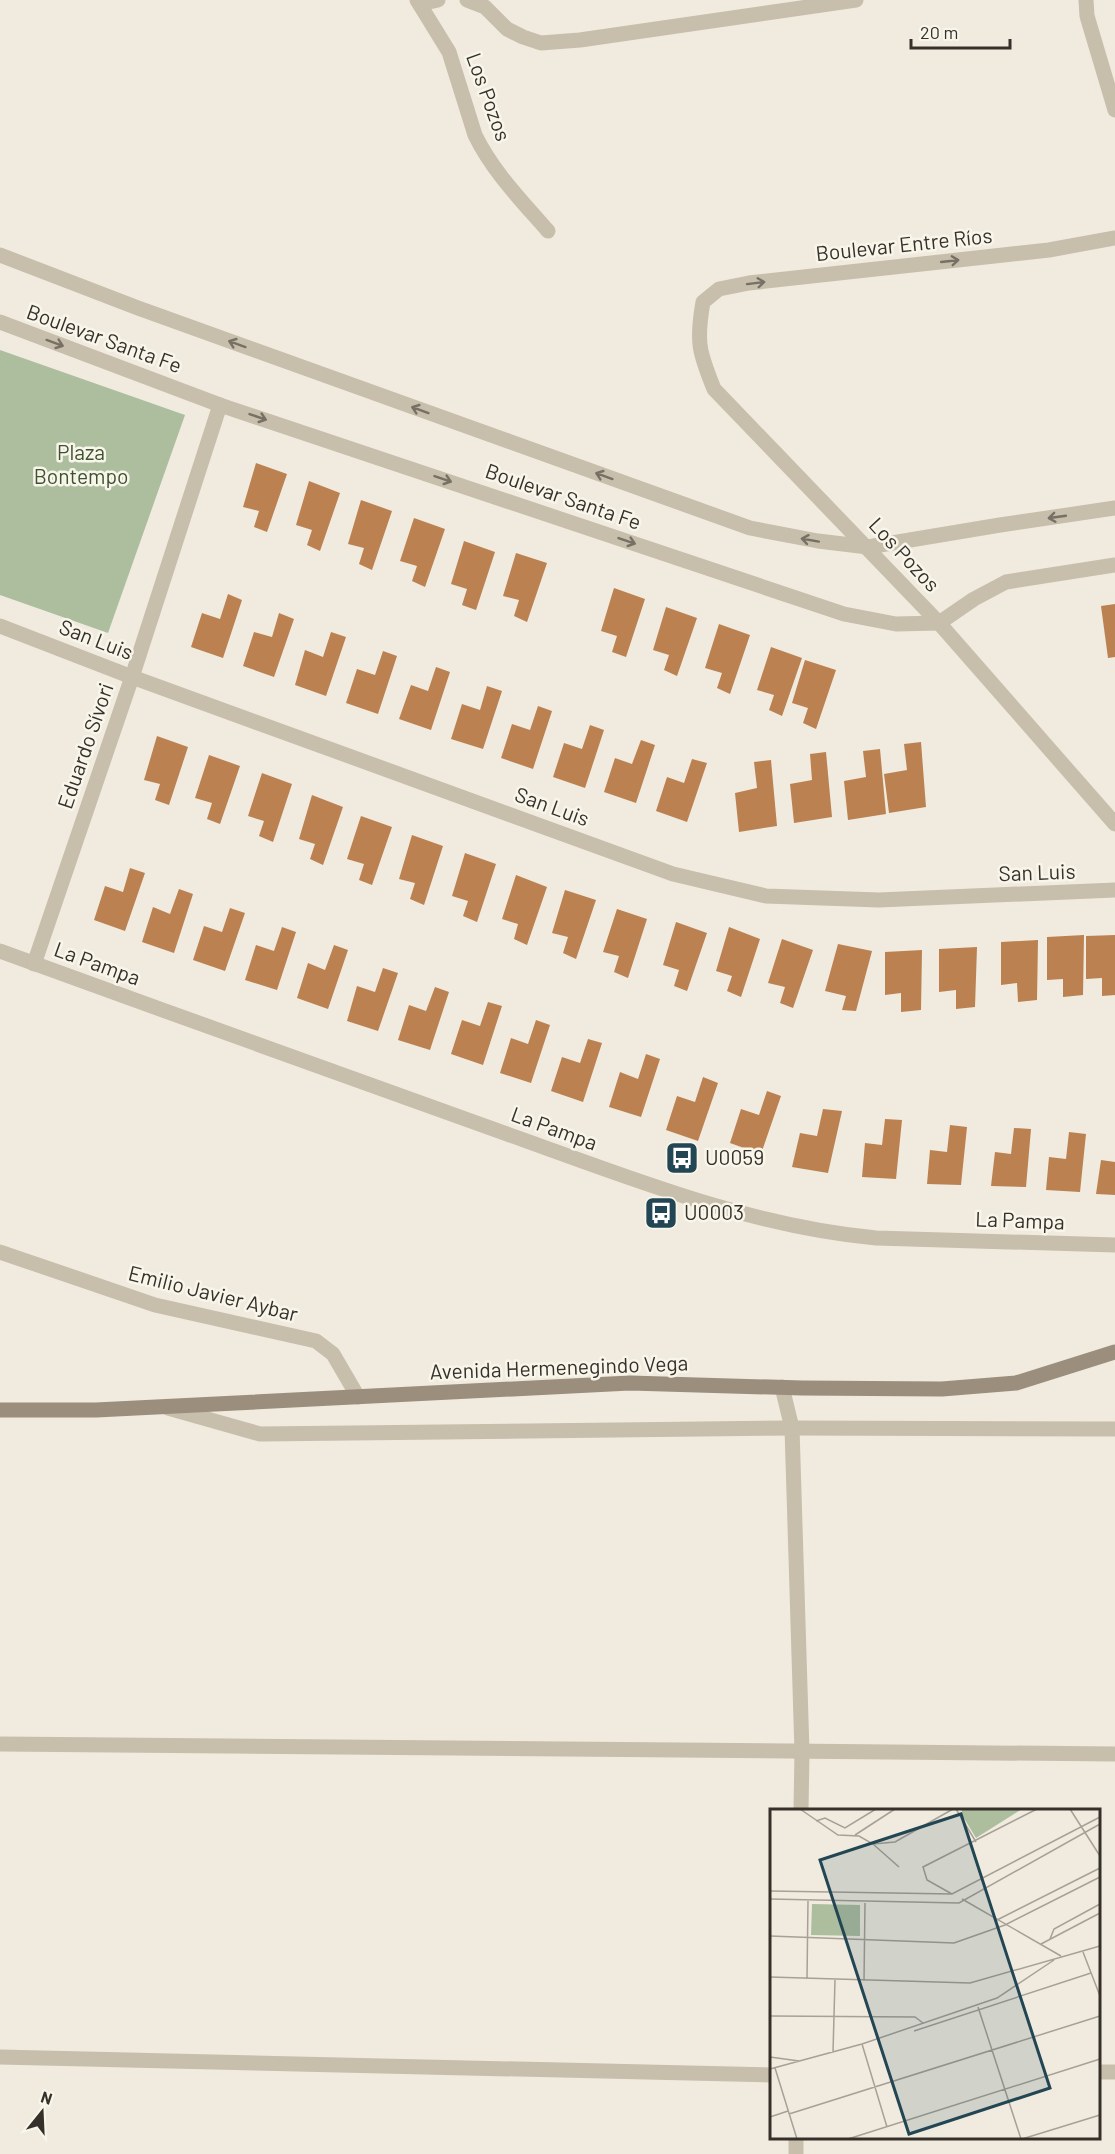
<svg xmlns="http://www.w3.org/2000/svg" width="1115" height="2154" font-family="Barlow,sans-serif">
  <style>
    .green { fill: #adbe9f }
    .building { fill: #bb8151 }
    .lines { fill: none; stroke-linecap: round; stroke-linejoin: round }
    .street { stroke: #c7beab; stroke-width: 15 }
    .secondary { stroke: #9b8e7c; stroke-width: 15 }
    .oneway { stroke: #777064 }
    .labels { text-anchor: middle; stroke-width: 5; stroke-linejoin: round; paint-order: stroke }
    .street-label { font-size: 21px; fill: #36302a; stroke: #f8f5ea }
    .park-label { font-size: 21px; fill: #3e522f; stroke: #f8f5ea }
    .poi-label { font-size: 21px; fill: #36302a; stroke: #f8f5ea; text-anchor: start }
    .inset-road { fill: none; stroke: #a6a096; stroke-width: 1.5 }
    .view { fill: #234654; fill-opacity: 0.15; stroke: #234654; stroke-width: 3 }
    .inset-edge { fill: none; stroke: #36302a; stroke-width: 3 }
  </style>
  <rect width="100%" height="100%" fill="#f0ebde"/>
  <polygon class="green" points="0,350 185,415 108,633 0,595"/>
  <g class="building">
    <polygon points="256,463 287,474 267,532 254,527 259,511 243,507"/>
    <polygon points="309,481 340,493 320,551 307,545 312,530 296,525"/>
    <polygon points="361,500 392,511 372,570 359,564 364,548 348,544"/>
    <polygon points="414,518 445,529 425,587 412,581 417,566 400,561"/>
    <polygon points="464,541 495,552 476,610 462,605 467,589 451,584"/>
    <polygon points="516,553 547,563 527,622 514,616 519,600 503,596"/>
    <polygon points="614,588 645,599 626,657 612,652 617,636 601,631"/>
    <polygon points="228,594 242,600 223,658 191,647 202,613 220,619"/>
    <polygon points="1115,604 1115,657 1108,658 1101,606"/>
    <polygon points="666,607 697,618 677,676 664,670 669,655 653,650"/>
    <polygon points="279,613 294,619 274,677 243,666 254,632 272,637"/>
    <polygon points="719,624 750,635 730,694 717,688 722,673 705,668"/>
    <polygon points="331,632 346,637 326,696 295,685 305,650 323,657"/>
    <polygon points="771,647 802,658 782,716 769,710 774,695 757,690"/>
    <polygon points="383,651 397,656 378,714 346,703 357,669 375,675"/>
    <polygon points="805,660 836,670 816,729 803,723 808,708 792,703"/>
    <polygon points="436,667 450,672 431,730 399,719 411,685 428,691"/>
    <polygon points="487,686 502,691 483,749 451,739 462,704 480,710"/>
    <polygon points="538,706 552,711 533,769 501,758 512,724 530,730"/>
    <polygon points="590,725 604,730 585,788 553,777 564,743 582,749"/>
    <polygon points="157,736 188,747 169,805 155,800 160,784 144,780"/>
    <polygon points="641,740 655,745 636,803 604,792 615,758 632,764"/>
    <polygon points="921,742 926,807 889,813 884,774 907,770 904,744"/>
    <polygon points="880,749 886,814 848,820 844,781 866,777 863,751"/>
    <polygon points="826,752 832,817 794,823 790,784 812,780 810,754"/>
    <polygon points="209,755 240,766 220,824 207,819 212,803 195,798"/>
    <polygon points="692,759 707,763 687,822 656,811 667,777 684,783"/>
    <polygon points="771,760 777,826 739,832 735,793 757,788 754,762"/>
    <polygon points="262,773 292,784 273,842 259,836 264,821 248,816"/>
    <polygon points="312,795 343,807 323,865 310,859 315,844 299,839"/>
    <polygon points="361,816 392,827 372,885 359,880 364,864 347,859"/>
    <polygon points="412,835 443,846 424,905 410,899 415,883 399,879"/>
    <polygon points="465,853 496,864 477,922 463,916 468,901 452,896"/>
    <polygon points="130,868 145,873 125,931 94,920 105,886 123,892"/>
    <polygon points="516,875 547,887 527,945 514,939 518,924 502,919"/>
    <polygon points="179,889 193,894 174,953 142,942 153,907 170,914"/>
    <polygon points="565,890 596,900 576,959 563,953 568,937 552,933"/>
    <polygon points="230,908 245,913 225,971 193,960 204,926 222,932"/>
    <polygon points="617,909 647,919 628,978 614,972 619,956 603,952"/>
    <polygon points="676,922 707,933 687,991 674,986 679,970 663,965"/>
    <polygon points="282,927 296,932 277,990 245,980 256,945 274,951"/>
    <polygon points="729,927 760,939 741,997 727,991 732,976 716,971"/>
    <polygon points="1084,935 1083,995 1063,997 1063,979 1047,980 1047,937"/>
    <polygon points="1115,935 1115,995 1102,996 1102,978 1086,979 1086,936"/>
    <polygon points="782,939 813,950 793,1008 780,1003 785,987 768,983"/>
    <polygon points="1038,940 1037,1000 1018,1002 1017,983 1001,985 1001,942"/>
    <polygon points="838,944 872,951 856,1011 842,1010 846,996 825,991"/>
    <polygon points="334,945 348,950 328,1009 297,998 308,963 325,970"/>
    <polygon points="977,947 975,1007 956,1009 956,990 939,992 939,949"/>
    <polygon points="922,950 921,1010 901,1012 901,993 885,995 885,952"/>
    <polygon points="383,968 398,973 378,1031 347,1021 357,986 375,992"/>
    <polygon points="435,987 449,992 430,1050 398,1040 409,1005 426,1011"/>
    <polygon points="488,1002 502,1006 483,1065 451,1054 462,1020 480,1026"/>
    <polygon points="536,1020 550,1025 531,1083 500,1073 511,1038 528,1044"/>
    <polygon points="588,1039 602,1043 583,1102 551,1091 562,1057 580,1063"/>
    <polygon points="646,1054 660,1059 641,1117 609,1107 620,1072 638,1079"/>
    <polygon points="703,1077 718,1083 698,1141 666,1130 677,1096 695,1102"/>
    <polygon points="767,1091 781,1096 761,1154 730,1143 741,1109 759,1115"/>
    <polygon points="823,1109 842,1111 828,1173 792,1167 800,1133 817,1136"/>
    <polygon points="885,1119 902,1120 896,1179 862,1177 865,1143 882,1145"/>
    <polygon points="950,1125 967,1127 961,1185 927,1184 930,1150 947,1152"/>
    <polygon points="1014,1128 1031,1129 1026,1187 991,1186 995,1152 1011,1154"/>
    <polygon points="1069,1132 1086,1134 1080,1192 1046,1190 1049,1157 1066,1159"/>
    <polygon points="1101,1160 1115,1162 1115,1195 1096,1194"/>
  </g>
  <g class="lines">
    <g class="street">
      <path d="M417 0 449 52 475 135C493 172 522 201 548 231"/>
      <polyline points="467,0 485,7 507,29 523,37 541,43 580,40 856,0"/>
      <polyline points="1086,0 1087,16 1115,110"/>
      <polyline points="420,4 438,0"/>
      <path d="M1115 238 1049 250 749 283 719 289 703 302C696 342 699 352 714 389L939 623 1115 824"/>
      <polyline points="0,255 138,308 750,528 818,541 868,547 1000,525 1115,508"/>
      <polyline points="0,322 220,405 844,614 896,624 939,623 974,599 1006,582 1115,565"/>
      <polyline points="0,626 132,677 673,874 766,896 879,900 1115,890"/>
      <path d="M0 951C169 1012 337 1074 507 1134 628 1177 747 1226 876 1238L1115 1245"/>
      <polyline points="34,964 132,677 220,405"/>
      <polyline points="0,1252 155,1305 316,1341 333,1354 358,1397"/>
      <polyline points="782,1387 792,1428 802,1752 801,1810"/>
      <polyline points="168,1408 260,1434 792,1428 1115,1429"/>
      <polyline points="0,1744 1115,1754"/>
      <polyline points="0,2057 772,2075"/>
      <polyline points="1098,2072 1115,2072"/>
      <polyline points="796,2154 796,2138"/>
    </g>
    <polyline class="secondary" points="0,1410 96,1410 630,1383 802,1388 942,1389 1016,1383 1115,1352"/>
  </g>
  <defs><path id="oneway-shaft" d="M-6 0H5M1.5-3L5.5 0L1.5 3" fill="none" stroke-width="1.6" stroke-linecap="round" stroke-linejoin="round" transform="scale(1.5)"/></defs>
  <g class="oneway">
    <use href="#oneway-shaft" transform="translate(950 261) rotate(-6)"/>
    <use href="#oneway-shaft" transform="translate(756 283) rotate(-7)"/>
    <use href="#oneway-shaft" transform="translate(55 343) rotate(20)"/>
    <use href="#oneway-shaft" transform="translate(237 344) rotate(-160)"/>
    <use href="#oneway-shaft" transform="translate(420 410) rotate(-160)"/>
    <use href="#oneway-shaft" transform="translate(258 417) rotate(19)"/>
    <use href="#oneway-shaft" transform="translate(604 476) rotate(-160)"/>
    <use href="#oneway-shaft" transform="translate(443 479) rotate(19)"/>
    <use href="#oneway-shaft" transform="translate(1057 517) rotate(172)"/>
    <use href="#oneway-shaft" transform="translate(810 540) rotate(-170)"/>
    <use href="#oneway-shaft" transform="translate(627 541) rotate(19)"/>
  </g>
  <defs>
    <g id="bus-square" transform="scale(1.725)"><rect x="-9" y="-9" width="18" height="18" rx="4" fill="#234654" stroke="#f8f5ea"/><path d="M-5-6H5V4H4V6H2V4H-2V6H-4V4H-5ZM-3.5-4V0h7V-4ZM-3.5 1.2v1.5H-2V1.2ZM2 1.2v1.5H3.5V1.2Z" fill="#fff"/></g>
  </defs>
  <g fill-rule="evenodd">
    <use href="#bus-square" x="682" y="1158"/>
    <use href="#bus-square" x="661" y="1213"/>
  </g>
  <g class="labels">
    <g class="street-label">
      <text transform="translate(488 97) rotate(70)" y="7">Los Pozos</text>
      <text transform="translate(904 245) rotate(-6)" y="7">Boulevar Entre Ríos</text>
      <text transform="translate(104 339) rotate(20)" y="7">Boulevar Santa Fe</text>
      <text transform="translate(563 497) rotate(19)" y="7">Boulevar Santa Fe</text>
      <text transform="translate(904 555) rotate(47)" y="7">Los Pozos</text>
      <text transform="translate(96 640) rotate(21)" y="7">San Luis</text>
      <text transform="translate(86 746) rotate(-71)" y="7">Eduardo Sívori</text>
      <text transform="translate(552 807) rotate(20)" y="7">San Luis</text>
      <text transform="translate(1037 873) rotate(-2)" y="7">San Luis</text>
      <text transform="translate(97 964) rotate(20)" y="7">La Pampa</text>
      <text transform="translate(554 1129) rotate(20)" y="7">La Pampa</text>
      <text transform="translate(1020 1221) rotate(2)" y="7">La Pampa</text>
      <text transform="translate(213 1294) rotate(14)" y="7">Emilio Javier Aybar</text>
      <text transform="translate(559 1368) rotate(-2)" y="7">Avenida Hermenegindo Vega</text>
    </g>
    <g class="park-label">
      <text x="81" y="460">Plaza<tspan x="81" dy="24">Bontempo</tspan></text>
    </g>
    <g class="poi-label">
      <text x="705" y="1165">U0059</text>
      <text x="684" y="1220">U0003</text>
    </g>
  </g>
  <g transform="translate(770 1809)">
    <rect width="330" height="330" fill="#f0ebde"/>
    <path d="M192 0H252L206 29 192 6ZM42 95 90 96V127L41 126Z" fill="#adbe9f"/>
    <path class="inset-road" d="M30 0 68 26 89 27 103 35 129 58M186 0 206 33M300 0 330 47M46 12 55 9 75 19 106 0M85 26 125 0M103 35 125 33 183 0M0 82 182 85 330 8M182 85 157 71 153 58 267 0M0 90 189 94 330 15M192 90 291 147M227 111 330 59M0 127 184 134 235 116 330 68M280 130 284 120 330 95M271 135 330 104M313 143 330 187M0 168 200 174 330 137M37 170 38 92M94 172 95 94M208 198 251 330M0 207 145 208 153 214M144 222 321 164M92 235 117 318M63 243 65 171M0 248 29 252M5 259 27 330M0 260 92 235 227 189 284 151M19 305 330 207M0 308 18 302M78 330 330 250M252 330 330 306"/>
    <path class="view" d="M191 5 280 279 139 325 50 51Z"/>
    <rect width="330" height="330" class="inset-edge"/>
  </g>
  <g transform="translate(42 2112) rotate(18)" stroke="#f8f5ea" stroke-width="4.5" paint-order="stroke">
  <path d="M0-4.5L10 22L0 15L-10 22Z" fill="#36302a"/>
  <text y="-9" font-size="16" font-weight="bold" text-anchor="middle" fill="#36302a">N</text>
  </g>
  <path d="M911 39v9h99v-9" fill="none" stroke="#36302a" stroke-width="3"/>
  <text x="920" y="39" font-size="18" fill="#36302a" stroke="#f8f5ea" stroke-width="4.5" paint-order="stroke">20 m</text>
</svg>
